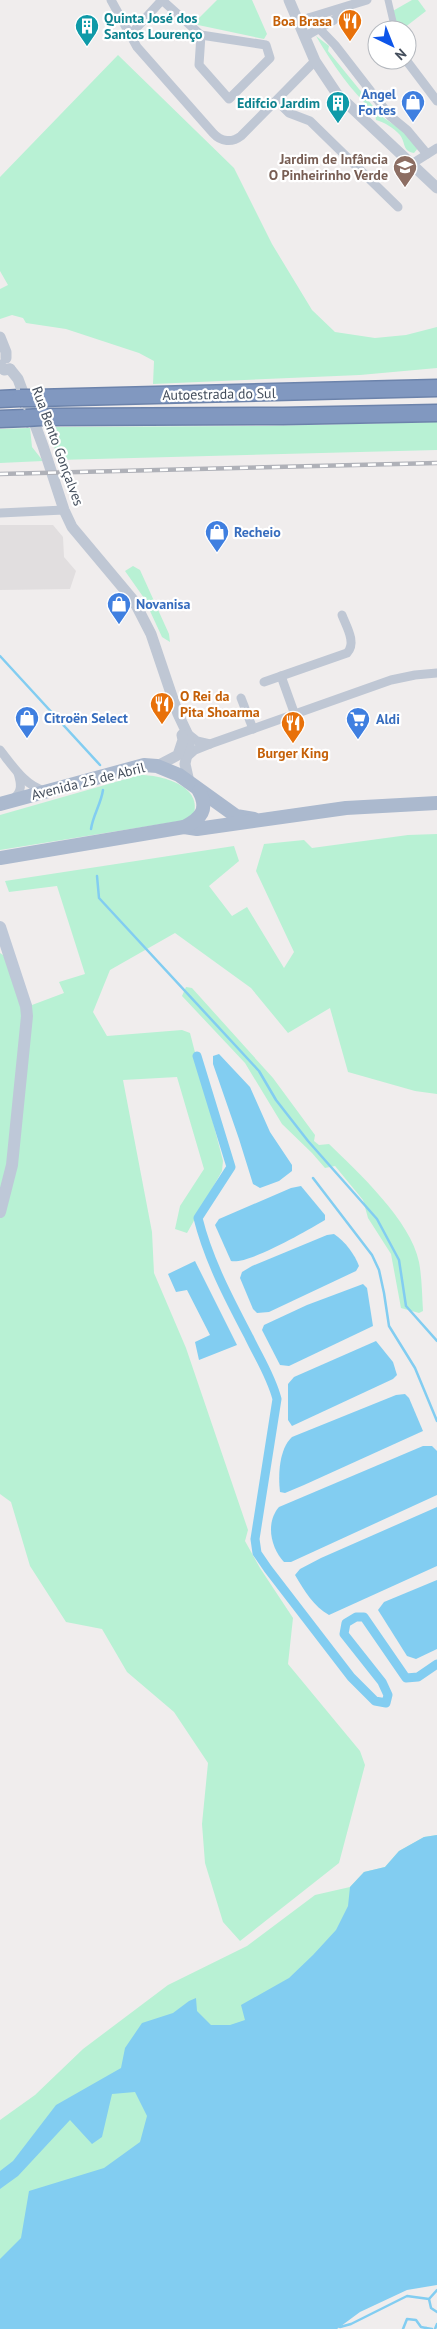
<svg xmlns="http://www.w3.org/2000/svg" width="437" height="2329" font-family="'PT Sans',sans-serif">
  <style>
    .education { fill: #e1dedf }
    .green { fill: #b8f1d4 }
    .water { fill: #82cdf1 }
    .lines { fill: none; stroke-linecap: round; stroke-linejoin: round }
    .stream { stroke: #82cdf1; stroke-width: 2.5 }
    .canal { stroke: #82cdf1; stroke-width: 9 }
    .motorway-casing { stroke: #6c83ab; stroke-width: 19 }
    .pedestrian { stroke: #bfc7d4; stroke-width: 7 }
    .minor { stroke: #bfc7d4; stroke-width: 9 }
    .tertiary { stroke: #bfc7d4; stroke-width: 11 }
    .secondary { stroke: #bec8d8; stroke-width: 12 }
    .primary { stroke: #abb9ce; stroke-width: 14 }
    .motorway { stroke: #8198c0; stroke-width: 16 }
    .rail-casing { stroke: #afb1b8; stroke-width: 4.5 }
    .rail { stroke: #fff; stroke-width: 2.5; stroke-dasharray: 8; stroke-linecap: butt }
    .motorway-bridge-casing { stroke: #6c83ab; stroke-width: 19; stroke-linecap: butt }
    .motorway-bridge { stroke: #8198c0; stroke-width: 16 }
    .labels { text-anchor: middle; stroke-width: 4.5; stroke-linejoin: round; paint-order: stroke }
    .culture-label { font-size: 14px; font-weight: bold; fill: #0d838f; stroke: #fff; text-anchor: start }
    .food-label { font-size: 14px; font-weight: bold; fill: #c56008; stroke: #fff; text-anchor: end }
    .shop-label { font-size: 14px; font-weight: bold; fill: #366cbe; stroke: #fff; text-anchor: start }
    .education-label { font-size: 14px; font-weight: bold; fill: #785e54; stroke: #fff; text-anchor: end }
    .street-label { font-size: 14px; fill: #444e5c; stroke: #fff }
  </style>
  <rect width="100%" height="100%" fill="#f0eded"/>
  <polygon class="education" points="0,525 53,525 63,537 64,557 76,571 70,589 0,590"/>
  <g class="green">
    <polygon points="217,0 252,0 267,34 264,39 198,25 191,21 199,18"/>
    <polygon points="412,0 418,0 426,11 404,28 395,28 391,12"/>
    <path d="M316 36 329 46 328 51 381 116 406 133 418 148 414 153C402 151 406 143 400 135 394 128 384 122 376 120L375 113C350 90 333 65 316 36Z"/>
    <polygon points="118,55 234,168 272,244 312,310 335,332 375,338 406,335 437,327 437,368 360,375 153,384 154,361 139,353 66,329 26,323 23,318 12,315 0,319 0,289 8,285 0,271 0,177"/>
    <polygon points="437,422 437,450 58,460 50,432 46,427 266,426"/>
    <polygon points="30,428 32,447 43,461 0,463 0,429"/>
    <polygon points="133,566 140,570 169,634 170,642 162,637 144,598 125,571"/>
    <path d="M140 775C161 775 201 785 194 813L186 820 0 850V815Z"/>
    <polygon points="437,834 437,1094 415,1091 348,1072 330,1008 288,1033 251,988 175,933 110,970 93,1012 107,1036 182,1030 190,1033 223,1161 222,1171 187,1233 175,1229 180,1206 204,1169 177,1077 123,1080 152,1232 154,1273 186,1348 248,1530 245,1541 260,1568 293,1618 288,1664 360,1751 365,1765 339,1863 240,1941 223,1922 205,1863 202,1824 208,1763 174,1712 127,1672 102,1629 66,1622 30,1566 11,1502 0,1494 0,953 3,955 32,1005 64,993 59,982 85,974 57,886 9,892 5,881 234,846 239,861 209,886 232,916 247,907 284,968 294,952 256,871 264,844 304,840 312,848 408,835"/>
    <path d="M186 987 192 988 273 1078 315 1135 314 1141 319 1145 329 1144C358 1172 411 1221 419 1262 422 1278 422 1295 423 1311L419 1313 401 1308 391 1254 368 1218 363 1200 335 1166 325 1168 312 1153 282 1124 245 1063 182 996Z"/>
    <polygon points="437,1835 0,2329 0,2120 35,2095 83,2049 168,1985 247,1946 315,1895 350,1887 364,1872 385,1867 399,1851 424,1837"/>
  </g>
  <g class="water">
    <polygon points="219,1054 250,1087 270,1132 292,1165 292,1171 279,1181 260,1188 253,1184 239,1139 213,1064 213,1056"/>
    <path d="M301 1186 325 1215V1220C308 1230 248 1265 231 1261L215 1225 219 1219 291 1188Z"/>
    <path d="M334 1234C345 1241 355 1255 359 1266L356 1271 269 1312 257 1313 253 1309 240 1278 242 1272 252 1266 327 1235Z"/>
    <polygon points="195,1261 237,1345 199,1360 195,1342 210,1335 187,1290 176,1292 168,1274"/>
    <polygon points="363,1284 367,1288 373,1326 289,1366 280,1365 262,1330 264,1325 307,1305"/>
    <polygon points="376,1341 393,1362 397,1375 393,1379 292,1426 288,1420 288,1384 294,1377"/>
    <path d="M405 1394 409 1398 423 1431 304 1485 285 1493 280 1492C278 1475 279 1449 292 1437L396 1395Z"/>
    <path d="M423 1446H432L437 1451V1495L291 1562H284C271 1548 265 1523 279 1507Z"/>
    <path d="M437 1507V1566L329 1615C314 1607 304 1590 295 1575L300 1569 321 1558Z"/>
    <polygon points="437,1580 437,1649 416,1659 407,1656 378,1610 384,1602"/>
    <polygon points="437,1835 437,2285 407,2290 360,2312 337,2329 0,2329 0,2259 21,2238 29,2191 104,2168 140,2142 147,2116 135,2092 112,2094 102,2137 92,2144 70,2120 18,2176 0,2189 0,2171 13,2161 56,2105 121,2068 125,2048 142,2023 173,2013 189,2001 196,1998 197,2011 211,2025 230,2025 245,2020 241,2005 289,1978 313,1955 336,1930 348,1906 350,1887 364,1872 385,1867 399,1851 424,1837"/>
  </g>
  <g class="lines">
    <g class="stream">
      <polyline points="0,656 100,765"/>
      <path d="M91 829C93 815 101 804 103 790"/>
      <polyline points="97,876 99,898 259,1071 276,1100 308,1141 377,1219 399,1260 406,1306 437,1341"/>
      <polyline points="313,1178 372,1255 379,1270 384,1293 389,1326 415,1368 437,1421"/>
      <polyline points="437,2290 429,2299 431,2308 437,2312"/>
      <polyline points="340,2327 351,2324 407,2296 429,2299"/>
      <polyline points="426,2328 432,2329"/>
      <polyline points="403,2329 407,2319 416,2320 421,2327 426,2328"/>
      <polyline points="435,2329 437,2324"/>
    </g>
    <path class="canal" d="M197 1056 231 1167 198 1218C208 1259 229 1299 249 1337 259 1358 271 1376 277 1399L255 1539 257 1553 268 1569 351 1677 375 1701 386 1703 388 1695 382 1682 344 1634 346 1623 356 1617H364L406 1678 418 1677 437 1664"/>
    <g class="motorway-casing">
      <g id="motorway">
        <polyline points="35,398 437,388"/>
        <polyline points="0,399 20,398"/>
        <polyline points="41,417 283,416 437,413"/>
        <polyline points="0,419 26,418"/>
      </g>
    </g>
    <polyline class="pedestrian" points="388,0 395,30"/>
    <g class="minor">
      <path d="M111 0 137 47 213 133C221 142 232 143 241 136L315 61"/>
      <polyline points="163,1 201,35 266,45 270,58 229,99 199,65 201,35"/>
      <polyline points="309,18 335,45 390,116 407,130 427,154"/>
      <polyline points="305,19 367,0"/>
      <polyline points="130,35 162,0"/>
      <polyline points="304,37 334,20 348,7"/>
      <polyline points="406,60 437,101"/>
      <polyline points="277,101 289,113 310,121 398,207"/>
      <polyline points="410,165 437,148"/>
      <polyline points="0,513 64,510"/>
      <polyline points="281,676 295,715"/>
      <path d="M264 682 347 653C357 643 346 626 342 615"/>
      <polyline points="241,698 253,729"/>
      <polyline points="210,744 391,680 415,675 437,673"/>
      <path d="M0 750C12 765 25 786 45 791"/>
      <polyline points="186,758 195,750 210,744 197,741 187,733"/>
      <path d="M13 799C23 792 21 783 18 773"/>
    </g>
    <g class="tertiary">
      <polyline points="289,0 315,61 337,94 437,188"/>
      <polyline points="0,337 6,352 6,358"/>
      <polyline points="0,365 4,370 10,369"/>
      <polyline points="10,369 18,379 43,446 64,510 72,527 134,601 151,634 178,714 187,733 189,744 185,764 189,782"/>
      <polyline points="157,766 178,755 183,740 182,735"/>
    </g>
    <polyline class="secondary" points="0,927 26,1006 27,1016 12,1165 0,1212"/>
    <g class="primary">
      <polyline points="0,804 144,765 157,766 179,775 236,816 254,819"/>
      <polyline points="184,827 197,829 346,808 437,803"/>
      <path d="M0 858 184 827C201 819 209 809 199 791"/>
    </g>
    <use href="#motorway" class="motorway"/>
    <g class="rail-casing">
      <polyline id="rail" points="0,474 437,463"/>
    </g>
    <use href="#rail" class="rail"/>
    <g class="motorway-bridge-casing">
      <g id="motorway-bridge">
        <polyline points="20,398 35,398"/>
        <polyline points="26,418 41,417"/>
      </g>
    </g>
    <use href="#motorway-bridge" class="motorway-bridge"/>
  </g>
  <defs>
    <g id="restaurant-pin" transform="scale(1.25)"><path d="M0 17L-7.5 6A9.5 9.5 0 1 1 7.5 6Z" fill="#e8710a" stroke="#fff"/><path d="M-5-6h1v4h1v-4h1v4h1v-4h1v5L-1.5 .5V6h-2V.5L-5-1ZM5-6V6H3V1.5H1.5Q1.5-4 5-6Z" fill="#fff"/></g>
    <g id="building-pin" transform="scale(1.25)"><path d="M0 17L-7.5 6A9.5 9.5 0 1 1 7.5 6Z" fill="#0f9aa8" stroke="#fff"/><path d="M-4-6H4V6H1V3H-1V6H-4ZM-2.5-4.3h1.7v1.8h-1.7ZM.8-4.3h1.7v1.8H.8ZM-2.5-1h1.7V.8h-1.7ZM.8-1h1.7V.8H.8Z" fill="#fff"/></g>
    <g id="shop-pin" transform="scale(1.25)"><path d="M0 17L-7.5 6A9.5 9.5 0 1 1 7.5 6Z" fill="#3f7fe0" stroke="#fff"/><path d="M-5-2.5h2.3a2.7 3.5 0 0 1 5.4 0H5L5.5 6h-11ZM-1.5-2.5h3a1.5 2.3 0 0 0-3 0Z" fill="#fff"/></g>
    <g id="school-pin" transform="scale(1.25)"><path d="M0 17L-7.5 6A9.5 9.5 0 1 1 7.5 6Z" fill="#8d6e63" stroke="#fff"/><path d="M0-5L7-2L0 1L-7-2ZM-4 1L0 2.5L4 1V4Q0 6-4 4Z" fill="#fff"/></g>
    <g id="supermarket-pin" transform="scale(1.25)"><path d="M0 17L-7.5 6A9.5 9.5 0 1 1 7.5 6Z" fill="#3f7fe0" stroke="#fff"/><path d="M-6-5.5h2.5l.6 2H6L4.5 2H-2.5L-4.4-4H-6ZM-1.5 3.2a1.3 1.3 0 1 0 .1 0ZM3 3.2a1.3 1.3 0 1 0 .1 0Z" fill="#fff"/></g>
  </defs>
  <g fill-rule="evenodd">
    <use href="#restaurant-pin" x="350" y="21"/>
    <use href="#building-pin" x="87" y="26"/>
    <use href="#shop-pin" x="413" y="102"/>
    <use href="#building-pin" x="338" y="103"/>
    <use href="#school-pin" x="405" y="167"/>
    <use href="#shop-pin" x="217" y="532"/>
    <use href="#shop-pin" x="119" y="604"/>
    <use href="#restaurant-pin" x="162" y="704"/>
    <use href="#shop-pin" x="27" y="718"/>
    <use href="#supermarket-pin" x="358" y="719"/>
    <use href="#restaurant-pin" x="293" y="723"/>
  </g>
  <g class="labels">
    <g class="culture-label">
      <text x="104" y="23">Quinta José dos<tspan x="104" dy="16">Santos Lourenço</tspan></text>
      <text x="320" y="108" text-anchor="end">Edifcio Jardim</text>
    </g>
    <g class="food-label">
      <text x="332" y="26">Boa Brasa</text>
      <text x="180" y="701" text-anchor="start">O Rei da<tspan x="180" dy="16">Pita Shoarma</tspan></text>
      <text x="293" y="758" text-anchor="middle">Burger King</text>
    </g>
    <g class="shop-label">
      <text x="396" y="99" text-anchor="end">Angel<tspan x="396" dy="16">Fortes</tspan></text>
      <text x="234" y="537">Recheio</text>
      <text x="136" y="609">Novanisa</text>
      <text x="44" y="723">Citroën Select</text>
      <text x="376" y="724">Aldi</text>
    </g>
    <g class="education-label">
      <text x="388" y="164">Jardim de Infância<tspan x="388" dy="16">O Pinheirinho Verde</tspan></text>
    </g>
    <g class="street-label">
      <text transform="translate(219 394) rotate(-1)" y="5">Autoestrada do Sul</text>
      <text transform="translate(58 446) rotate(70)" y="5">Rua Bento Gonçalves</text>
      <text transform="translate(88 781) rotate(-14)" y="5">Avenida 25 de Abril</text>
    </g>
  </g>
  <g transform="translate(392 45) rotate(137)"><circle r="24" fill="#ffffff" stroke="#b4b8be"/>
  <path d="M0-4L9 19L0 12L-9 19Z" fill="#0e55e9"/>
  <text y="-8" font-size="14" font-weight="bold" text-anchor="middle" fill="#444e5c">N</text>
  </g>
</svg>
